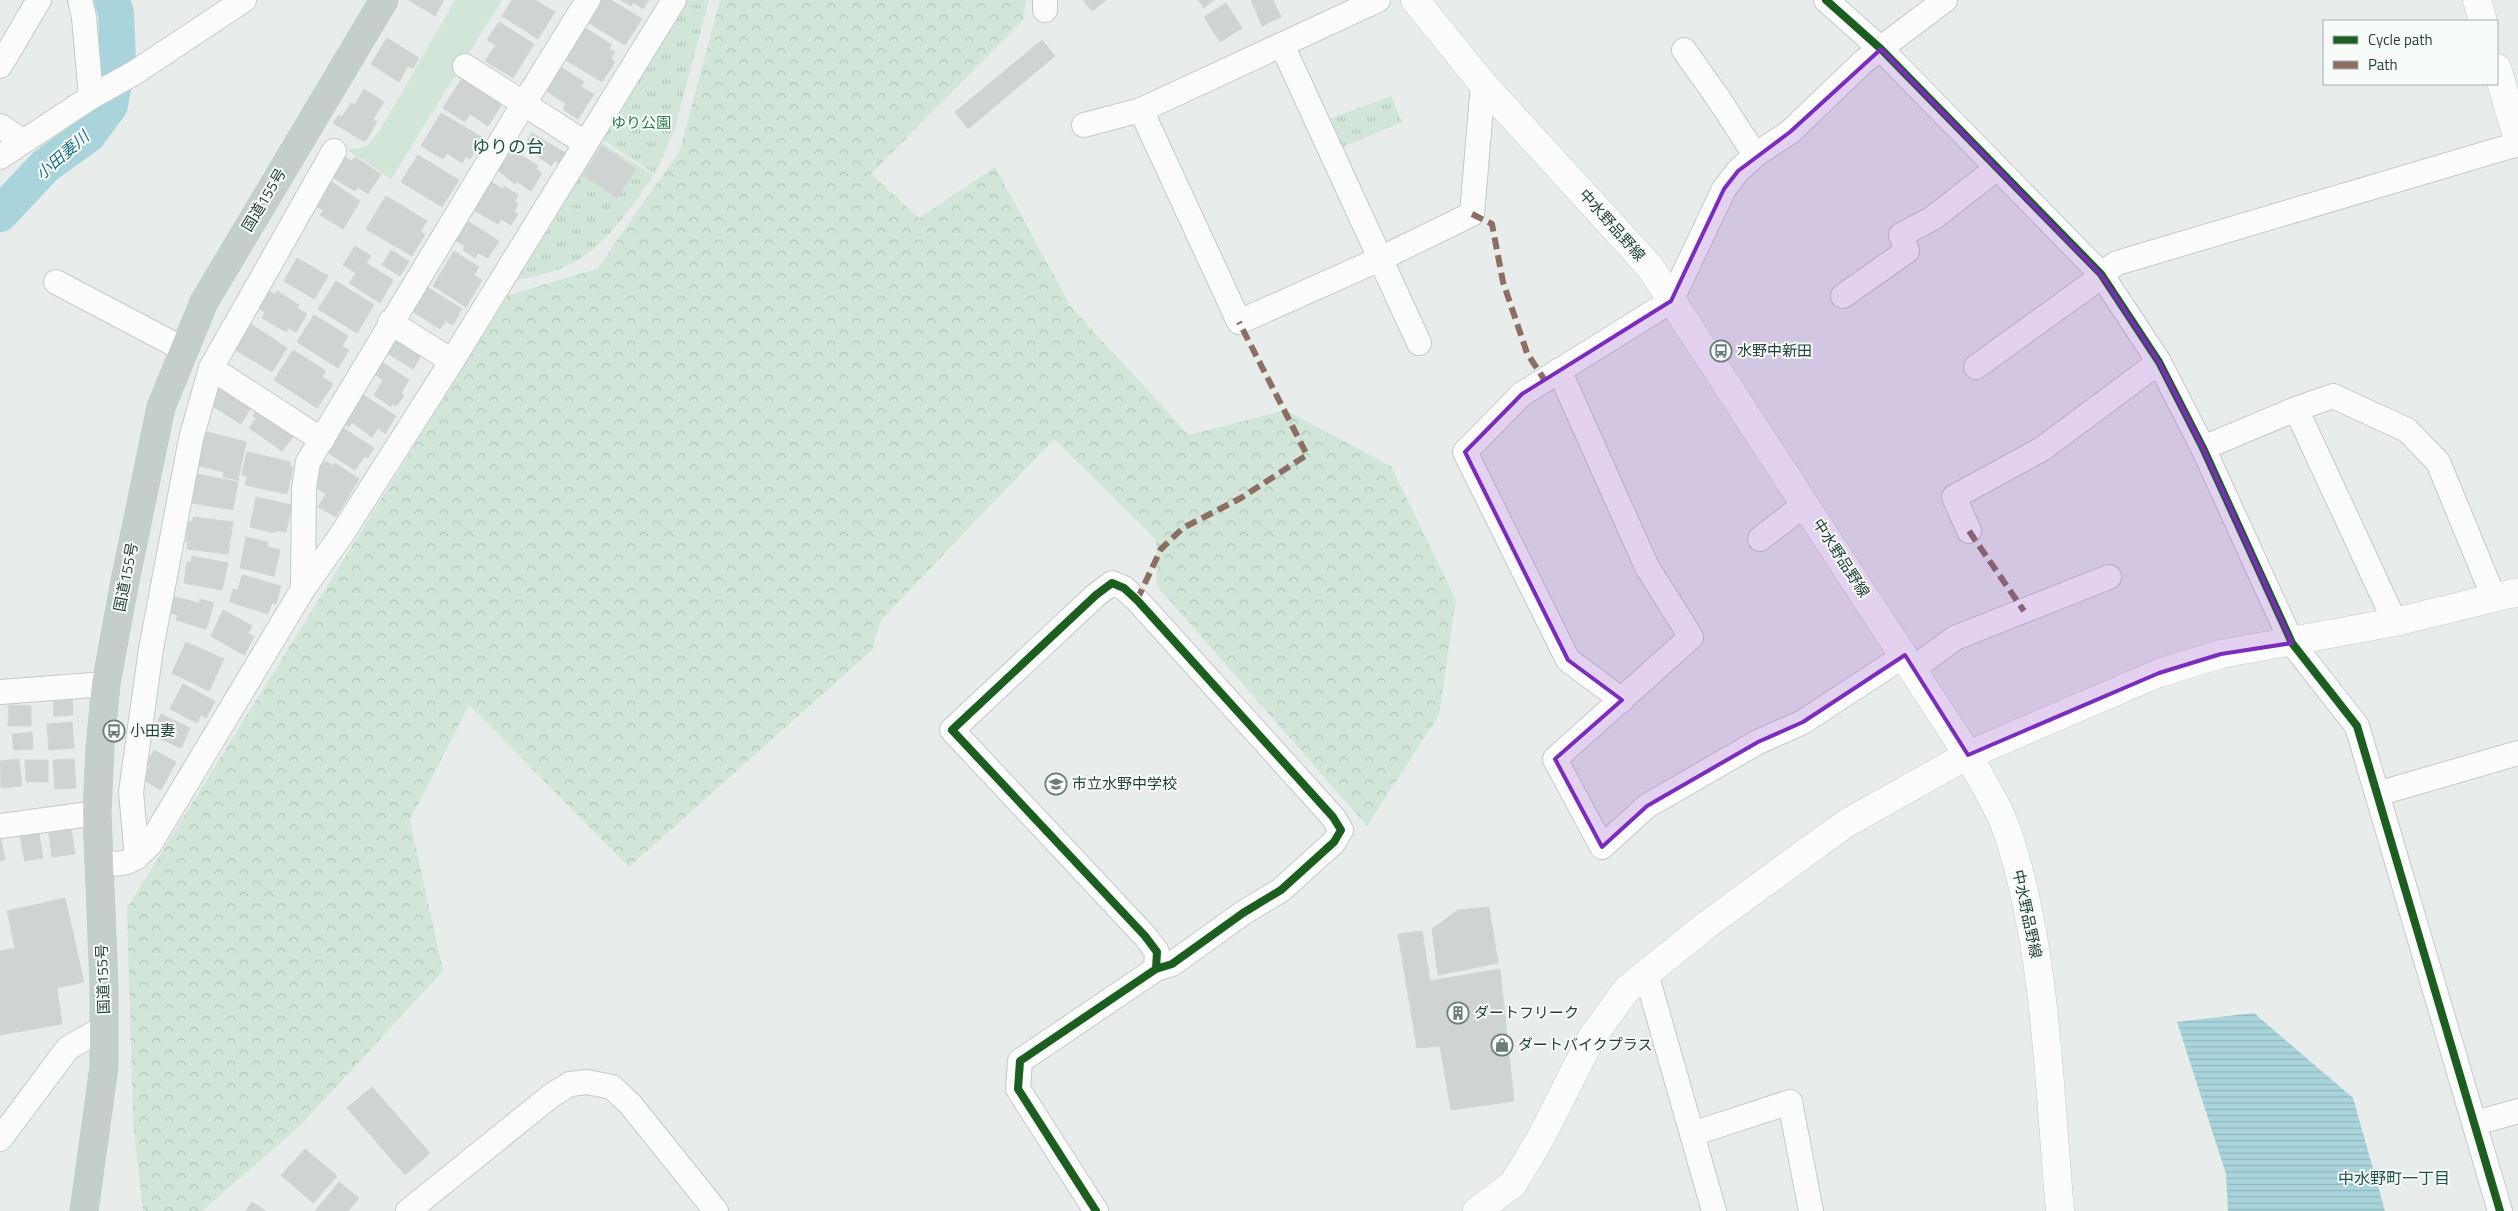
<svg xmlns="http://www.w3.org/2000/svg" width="2518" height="1211" font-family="'Titillium Web','Noto Sans JP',sans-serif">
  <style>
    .grass { fill: #d1e6d8 }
    .forest { fill: url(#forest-crowns) }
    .park { fill: url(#park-tufts) }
    .water { fill: url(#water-rules) }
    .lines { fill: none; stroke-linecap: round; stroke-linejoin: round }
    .river { stroke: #a9d4db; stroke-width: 36 }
    .building { fill: #cfd4d2; stroke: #d1d6d4 }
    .minor-casing { stroke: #c5cac8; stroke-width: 26 }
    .tertiary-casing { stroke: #c5cac8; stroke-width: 29 }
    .secondary-casing { stroke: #c3cbc8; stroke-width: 29 }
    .trunk-casing { stroke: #c3ccc9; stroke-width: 29 }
    .minor { stroke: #fcfcfc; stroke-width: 24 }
    .tertiary { stroke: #fcfcfc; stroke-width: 28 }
    .secondary { stroke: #fcfcfc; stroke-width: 28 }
    .trunk { stroke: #c6cecc; stroke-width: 28 }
    .quiet { stroke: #8d6e63; stroke-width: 6; stroke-dasharray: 12 6; stroke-linecap: butt }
    .cycleway-casing { stroke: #f7fbf9; stroke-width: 11 }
    .cycleway { stroke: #1b5e20; stroke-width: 8 }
    .marked { fill: #7b2cbf; fill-opacity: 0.2; stroke: #7b2cbf; stroke-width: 4; stroke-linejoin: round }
    .labels { text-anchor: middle; stroke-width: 4; stroke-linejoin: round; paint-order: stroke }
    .park-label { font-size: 15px; fill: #2d7a4b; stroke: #f7fbf9 }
    .street-label { font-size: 15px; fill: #24423a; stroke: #f7fbf9 }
    .poi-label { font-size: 15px; fill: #24423a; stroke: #f7fbf9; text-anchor: start }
    .water-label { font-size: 16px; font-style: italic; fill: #1c6f80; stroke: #f7fbf9 }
    .neighbourhood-label { font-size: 16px; fill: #1f5548; stroke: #f7fbf9 }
    .quarter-label { font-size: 18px; fill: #1f5548; stroke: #f7fbf9 }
  </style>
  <defs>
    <pattern id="forest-crowns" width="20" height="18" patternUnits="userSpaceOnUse" patternTransform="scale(1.25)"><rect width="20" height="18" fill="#d1e6d8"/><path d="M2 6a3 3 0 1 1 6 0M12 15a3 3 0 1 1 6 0" fill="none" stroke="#b3c6ba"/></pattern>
    <pattern id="park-tufts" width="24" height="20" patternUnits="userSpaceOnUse" patternTransform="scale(1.25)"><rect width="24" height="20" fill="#d1e6d8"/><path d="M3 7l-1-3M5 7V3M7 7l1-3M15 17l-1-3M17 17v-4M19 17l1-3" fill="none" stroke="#b3c6ba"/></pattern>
    <pattern id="water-rules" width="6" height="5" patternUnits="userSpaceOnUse" patternTransform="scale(1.25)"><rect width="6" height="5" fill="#a9d4db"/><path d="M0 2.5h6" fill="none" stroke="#91b7bd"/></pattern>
  </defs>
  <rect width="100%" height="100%" fill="#e8edeb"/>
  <polygon class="grass" points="455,0 502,0 391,179 347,150 367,146 380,130"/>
  <polygon class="forest" points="720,0 1026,0 1023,20 871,174 919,218 995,167 1071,307 1189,435 1285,410 1391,466 1456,600 1439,715 1367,826 1157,586 1156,540 1054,439 881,620 872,650 629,867 469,705 410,820 443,971 301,1125 202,1211 143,1211 133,1122 127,908 508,295 597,269 680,150"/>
  <g class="park">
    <polygon points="671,0 709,0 674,131 655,174 597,136"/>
    <polygon points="1391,96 1402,122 1341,148 1329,119"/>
    <path d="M595 139 654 175C635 202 606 245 576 261 551 276 518 280 490 282Z"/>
  </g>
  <polygon class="water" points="2254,1013 2353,1098 2385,1211 2228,1211 2226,1174 2177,1022"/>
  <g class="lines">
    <polyline class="river" points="0,214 45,166 88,135 110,105 118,61 116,13 112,0"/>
  </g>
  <g class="building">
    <polygon points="409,0 444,0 435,16"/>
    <polygon points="512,0 535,0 555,12 538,39 502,16"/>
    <polygon points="601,0 611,0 642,19 625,45 587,22"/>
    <polygon points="621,0 649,0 643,9 633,2 631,6"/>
    <polygon points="1083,0 1106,0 1092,11"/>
    <polygon points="1198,0 1214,0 1204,8"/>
    <polygon points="1251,0 1273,0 1281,17 1262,26"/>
    <polygon points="1226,3 1242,28 1220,42 1204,17"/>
    <polygon points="499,22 534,44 513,78 485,61 496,45 487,40"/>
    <polygon points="584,27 612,45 609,49 615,52 611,59 615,62 602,82 564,59"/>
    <polygon points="387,38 419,58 413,68 408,66 399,82 371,64"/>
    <polygon points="1042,40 1055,56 968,129 955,112"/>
    <polygon points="558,65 584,82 581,87 594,94 578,119 563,109 566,104 542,88"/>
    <polygon points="464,75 506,97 488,126 470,114 465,122 443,108"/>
    <polygon points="364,89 384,102 373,119 377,122 365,142 333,123 339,115 342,117 351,103 355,105"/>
    <polygon points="441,113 483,138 470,159 466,156 462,163 447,153 443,159 421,146"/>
    <polygon points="532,133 569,155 562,165 555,161 551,166 524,146"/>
    <polygon points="507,146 538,166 536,169 542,173 531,191 516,181 515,184 494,167"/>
    <polygon points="602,146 636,169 617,198 583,175"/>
    <polygon points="418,155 459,180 442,207 401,182"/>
    <polygon points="345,157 352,161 355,157 381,174 368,194 358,187 355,191 332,177"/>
    <polygon points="485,178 503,189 504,186 518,195 515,201 518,204 514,212 518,214 511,225 501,219 498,224 472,209"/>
    <polygon points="327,179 360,201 343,229 320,215 323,210 311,203"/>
    <polygon points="386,196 427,221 420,232 425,234 412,256 366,229"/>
    <polygon points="466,220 499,241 488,258 478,253 475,258 463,250 465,246 455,240"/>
    <polygon points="355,246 371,256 366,263 393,280 380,303 349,283 356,273 343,265"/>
    <polygon points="391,250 409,261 400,276 382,265"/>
    <polygon points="454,251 479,267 474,275 482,280 466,307 433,286"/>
    <polygon points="297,258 328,276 314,299 284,281"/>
    <polygon points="336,281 374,305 357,333 318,309"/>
    <polygon points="263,287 275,295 277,291 299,305 297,308 307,314 296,332 288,328 286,332 262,318 265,312 253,305"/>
    <polygon points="427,287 462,309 453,325 446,321 440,329 412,311"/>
    <polygon points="314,315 348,336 342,346 349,350 338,368 297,342"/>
    <polygon points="251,324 287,348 272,372 234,349"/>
    <polygon points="397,331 425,349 413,369 385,352"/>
    <polygon points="293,350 326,371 322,377 333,384 317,408 274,380"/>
    <polygon points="379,360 409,380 401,393 404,396 396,406 392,404 391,407 374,395 383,380 371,372"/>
    <polygon points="222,377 257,398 241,424 206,402"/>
    <polygon points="357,391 396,416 385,434 378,428 372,437 352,422 349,427 339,420"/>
    <polygon points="262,401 297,432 282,451 249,428 256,418 253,416"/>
    <polygon points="337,424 374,448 368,458 365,456 355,470 322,449"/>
    <polygon points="203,431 246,442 238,480 223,477 224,472 195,465"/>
    <polygon points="247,452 291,462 289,466 293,467 287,494 245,485 247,476 242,475"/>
    <polygon points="314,456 324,463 326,461 333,466 335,463 359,479 336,517 318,507 326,494 310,484"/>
    <polygon points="197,474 238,482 233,510 192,503"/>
    <polygon points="256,497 292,505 286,532 275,530 275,533 250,527"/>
    <polygon points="193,517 233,522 228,554 187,549 188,542 186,542 189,521 193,521"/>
    <polygon points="246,537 268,542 268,547 280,550 274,576 240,568"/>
    <polygon points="192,556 228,563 222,590 184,583 187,562 191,562"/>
    <polygon points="242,575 281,586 276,604 272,603 268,614 230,602 233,589 238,590"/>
    <polygon points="175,597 199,603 200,599 214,603 206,629 176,620 178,615 170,613"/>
    <polygon points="223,610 252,626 248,633 254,637 244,655 211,636"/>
    <polygon points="186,642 224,659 209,691 172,673"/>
    <polygon points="183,684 215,701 206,718 201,715 197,723 170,709"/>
    <polygon points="72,695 73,715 54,716 53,696"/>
    <polygon points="9,705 31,706 31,726 8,726"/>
    <polygon points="161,714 190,728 181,748 151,735"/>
    <polygon points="72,722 74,748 49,750 47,724"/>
    <polygon points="32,732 33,749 14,750 12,734"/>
    <polygon points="154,750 176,762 161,790 142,779 150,766 146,764"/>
    <polygon points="19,759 22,786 1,788 0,761"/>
    <polygon points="74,759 76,788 55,789 53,760"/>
    <polygon points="25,760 48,760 48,782 26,782"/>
    <polygon points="70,822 75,854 52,857 48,826"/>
    <polygon points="38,827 43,858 25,861 19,830"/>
    <polygon points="0,834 5,860 0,861"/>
    <polygon points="65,898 84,982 57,988 62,1024 0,1035 0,951 15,948 7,911"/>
    <polygon points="1489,907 1498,963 1438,975 1432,929 1458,910"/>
    <polygon points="1422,931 1430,981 1500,969 1514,1101 1451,1110 1440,1046 1417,1048 1398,934"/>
    <polygon points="372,1087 430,1153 405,1175 347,1108"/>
    <polygon points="305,1149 337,1176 313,1203 281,1175"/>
    <polygon points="339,1182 359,1198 348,1211 315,1211"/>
    <polygon points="252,1202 266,1211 246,1211"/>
  </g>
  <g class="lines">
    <g class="minor-casing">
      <g id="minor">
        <polyline points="80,0 84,17 91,97"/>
        <polyline points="1045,0 1045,10"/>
        <polyline points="1826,0 1881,49 2101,274 2159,362 2203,448 2292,643 2357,726 2500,1211"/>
        <polyline points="1282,45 1419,343"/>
        <polyline points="1684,50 1718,98 1755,155"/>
        <polyline points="0,66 39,0"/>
        <polyline points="465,66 585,143"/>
        <polyline points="1141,110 1239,322 1380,259 1472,214 1483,84"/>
        <polyline points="1084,125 1141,110 1378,0"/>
        <polyline points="0,126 22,141"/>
        <polyline points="0,157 91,97 134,73 244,0"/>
        <polyline points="2101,274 2117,263 2518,144"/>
        <polyline points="56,282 183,349"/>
        <polyline points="1843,296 1907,251 1901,235 1933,218 1997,168"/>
        <polyline points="390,322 452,361"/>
        <polyline points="1976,367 2102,276"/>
        <polyline points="211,368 322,440"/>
        <polyline points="1559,370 1647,567 1691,637 1555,759 1602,847 1647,806 1758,742 1803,722 1905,655"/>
        <polyline points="2296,409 2395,622"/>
        <polyline points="2203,448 2296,409 2333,396 2407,430 2438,462 2494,598"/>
        <polyline points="1969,531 1954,497 2042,449 2159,362"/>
        <polyline points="1760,539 1805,504"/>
        <polyline points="303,589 304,488 308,462 523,105 588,0"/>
        <polyline points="1914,668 1955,638 2109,577"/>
        <polyline points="0,692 106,684"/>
        <polyline points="1622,700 1568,660 1465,452 1522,394 1671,301 1724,189 1738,171 1755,155 1790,132 1864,61 1945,0"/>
        <polyline points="2377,794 2518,753"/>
        <polyline points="0,826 97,813"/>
        <polyline points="137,857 131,792 151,649 191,439 211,368 334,151"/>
        <path d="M99 861C124 868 133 862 150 844L303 589 342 534 452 361 674 0"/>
        <polyline points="1646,973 1714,1211"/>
        <polyline points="2476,1123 2518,1111"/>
        <polyline points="1695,1133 1790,1102 1811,1211"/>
        <polyline points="0,1139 68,1048 105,1027"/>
        <polyline points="408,1211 552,1095 570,1084 587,1082 612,1087 630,1104 716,1211"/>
        <polyline points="1096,1211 1018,1089 1020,1061 1156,969 1172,964 1243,913 1281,890 1334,842 1341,830 1333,817 1137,600 1124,588 1112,583 1096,595 952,730 1145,936 1157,952 1156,969"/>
      </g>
    </g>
    <g class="tertiary-casing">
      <g id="tertiary">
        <polyline points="2477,0 2483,21"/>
        <polyline points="2497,68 2518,140"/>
        <polyline points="1477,1211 1513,1184 1539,1141 1592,1037 1627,989 1708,924 1845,824 1968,755 2159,673 2221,654 2395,622 2518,592"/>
      </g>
    </g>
    <g class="secondary-casing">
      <path id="secondary" d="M1415 0 1483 84 1650 267 1968 755C1982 781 2002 812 2010 840 2047 957 2049 1089 2060 1211"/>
    </g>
    <g class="trunk-casing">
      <polyline id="trunk" points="84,1211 104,1067 104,987 97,813 100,747 106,684 124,586 161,407 204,302 384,0"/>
    </g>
    <use href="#minor" class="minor"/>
    <use href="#tertiary" class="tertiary"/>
    <use href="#secondary" class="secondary"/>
    <use href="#trunk" class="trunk"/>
    <g class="quiet">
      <polyline points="1472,214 1492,224 1503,282 1527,353 1544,379"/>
      <polyline points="1969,531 2024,611"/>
      <polyline points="1137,600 1161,549 1183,528 1241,498 1307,455 1239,322"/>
    </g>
    <g class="cycleway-casing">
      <g id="cycleway">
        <polyline points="1826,0 1881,49 2101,274 2159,362 2203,448 2292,643 2357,726 2500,1211"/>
        <polyline points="1096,1211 1018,1089 1020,1061 1156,969 1172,964 1243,913 1281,890 1334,842 1341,830 1333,817 1137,600 1124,588 1112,583 1096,595 952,730 1145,936 1157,952 1156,969"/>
      </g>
    </g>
    <use href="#cycleway" class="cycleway"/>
  </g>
  <path class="marked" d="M1881 49 2102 276 2159 362 2203 448 2292 643 2221 654 2159 673 1968 755 1905 655 1803 722 1758 742 1647 806 1602 847 1555 759 1622 700 1568 660 1465 452 1522 394 1671 301 1724 189 1738 171 1790 132Z"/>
  <defs>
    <g id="bus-ring" transform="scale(1.125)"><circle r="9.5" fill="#f7fbf9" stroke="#697e78" stroke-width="1.5"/><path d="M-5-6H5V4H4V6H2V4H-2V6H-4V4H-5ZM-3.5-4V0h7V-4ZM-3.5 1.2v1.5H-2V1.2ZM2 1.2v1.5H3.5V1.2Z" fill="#697e78"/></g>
    <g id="school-ring" transform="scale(1.125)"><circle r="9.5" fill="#f7fbf9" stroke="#697e78" stroke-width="1.5"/><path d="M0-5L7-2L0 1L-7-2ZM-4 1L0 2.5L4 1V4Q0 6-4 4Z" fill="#697e78"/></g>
    <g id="building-ring" transform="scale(1.125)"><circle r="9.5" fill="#f7fbf9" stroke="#697e78" stroke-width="1.5"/><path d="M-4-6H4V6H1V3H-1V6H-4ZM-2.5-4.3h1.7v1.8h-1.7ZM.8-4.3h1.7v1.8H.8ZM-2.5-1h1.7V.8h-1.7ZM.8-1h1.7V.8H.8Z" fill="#697e78"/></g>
    <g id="shop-ring" transform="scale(1.125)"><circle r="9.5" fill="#f7fbf9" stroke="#697e78" stroke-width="1.5"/><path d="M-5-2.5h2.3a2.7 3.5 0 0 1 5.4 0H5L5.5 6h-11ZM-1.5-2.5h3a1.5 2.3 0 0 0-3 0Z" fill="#697e78"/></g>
  </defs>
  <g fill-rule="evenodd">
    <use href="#bus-ring" x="1721" y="351"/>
    <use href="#bus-ring" x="114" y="731"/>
    <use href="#school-ring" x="1056" y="784"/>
    <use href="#building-ring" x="1458" y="1013"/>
    <use href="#shop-ring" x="1502" y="1045"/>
  </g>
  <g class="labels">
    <g class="park-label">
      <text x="641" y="128">ゆり公園</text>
    </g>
    <g class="street-label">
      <text transform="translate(264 200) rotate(-59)" y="5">国道155号</text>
      <text transform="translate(1612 225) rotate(48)" y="5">中水野品野線</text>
      <text transform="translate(1841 558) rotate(57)" y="5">中水野品野線</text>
      <text transform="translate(126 577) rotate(-79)" y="5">国道155号</text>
      <text transform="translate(2027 914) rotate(78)" y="5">中水野品野線</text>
      <text transform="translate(103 979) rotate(-92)" y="5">国道155号</text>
    </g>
    <g class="poi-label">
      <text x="1737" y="356">水野中新田</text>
      <text x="130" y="736">小田妻</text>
      <text x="1072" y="789">市立水野中学校</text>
      <text x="1474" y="1018">ダートフリーク</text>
      <text x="1518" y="1050">ダートバイクプラス</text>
    </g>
    <g class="water-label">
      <text transform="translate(62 155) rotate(-41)" y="6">小田妻川</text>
    </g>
    <g class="neighbourhood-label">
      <text x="2394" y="1184">中水野町一丁目</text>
    </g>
    <g class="quarter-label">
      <text x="508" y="153">ゆりの台</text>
    </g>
  </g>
  <rect x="2323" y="20" width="175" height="65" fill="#f7fbf9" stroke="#a3b1ad"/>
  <rect x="2333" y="36" width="25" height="8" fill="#1b5e20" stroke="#a3b1ad"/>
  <text x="2368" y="45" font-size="15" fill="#24423a">Cycle path</text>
  <rect x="2333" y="61" width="25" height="8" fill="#8d6e63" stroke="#a3b1ad"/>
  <text x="2368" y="70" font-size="15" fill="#24423a">Path</text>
</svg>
